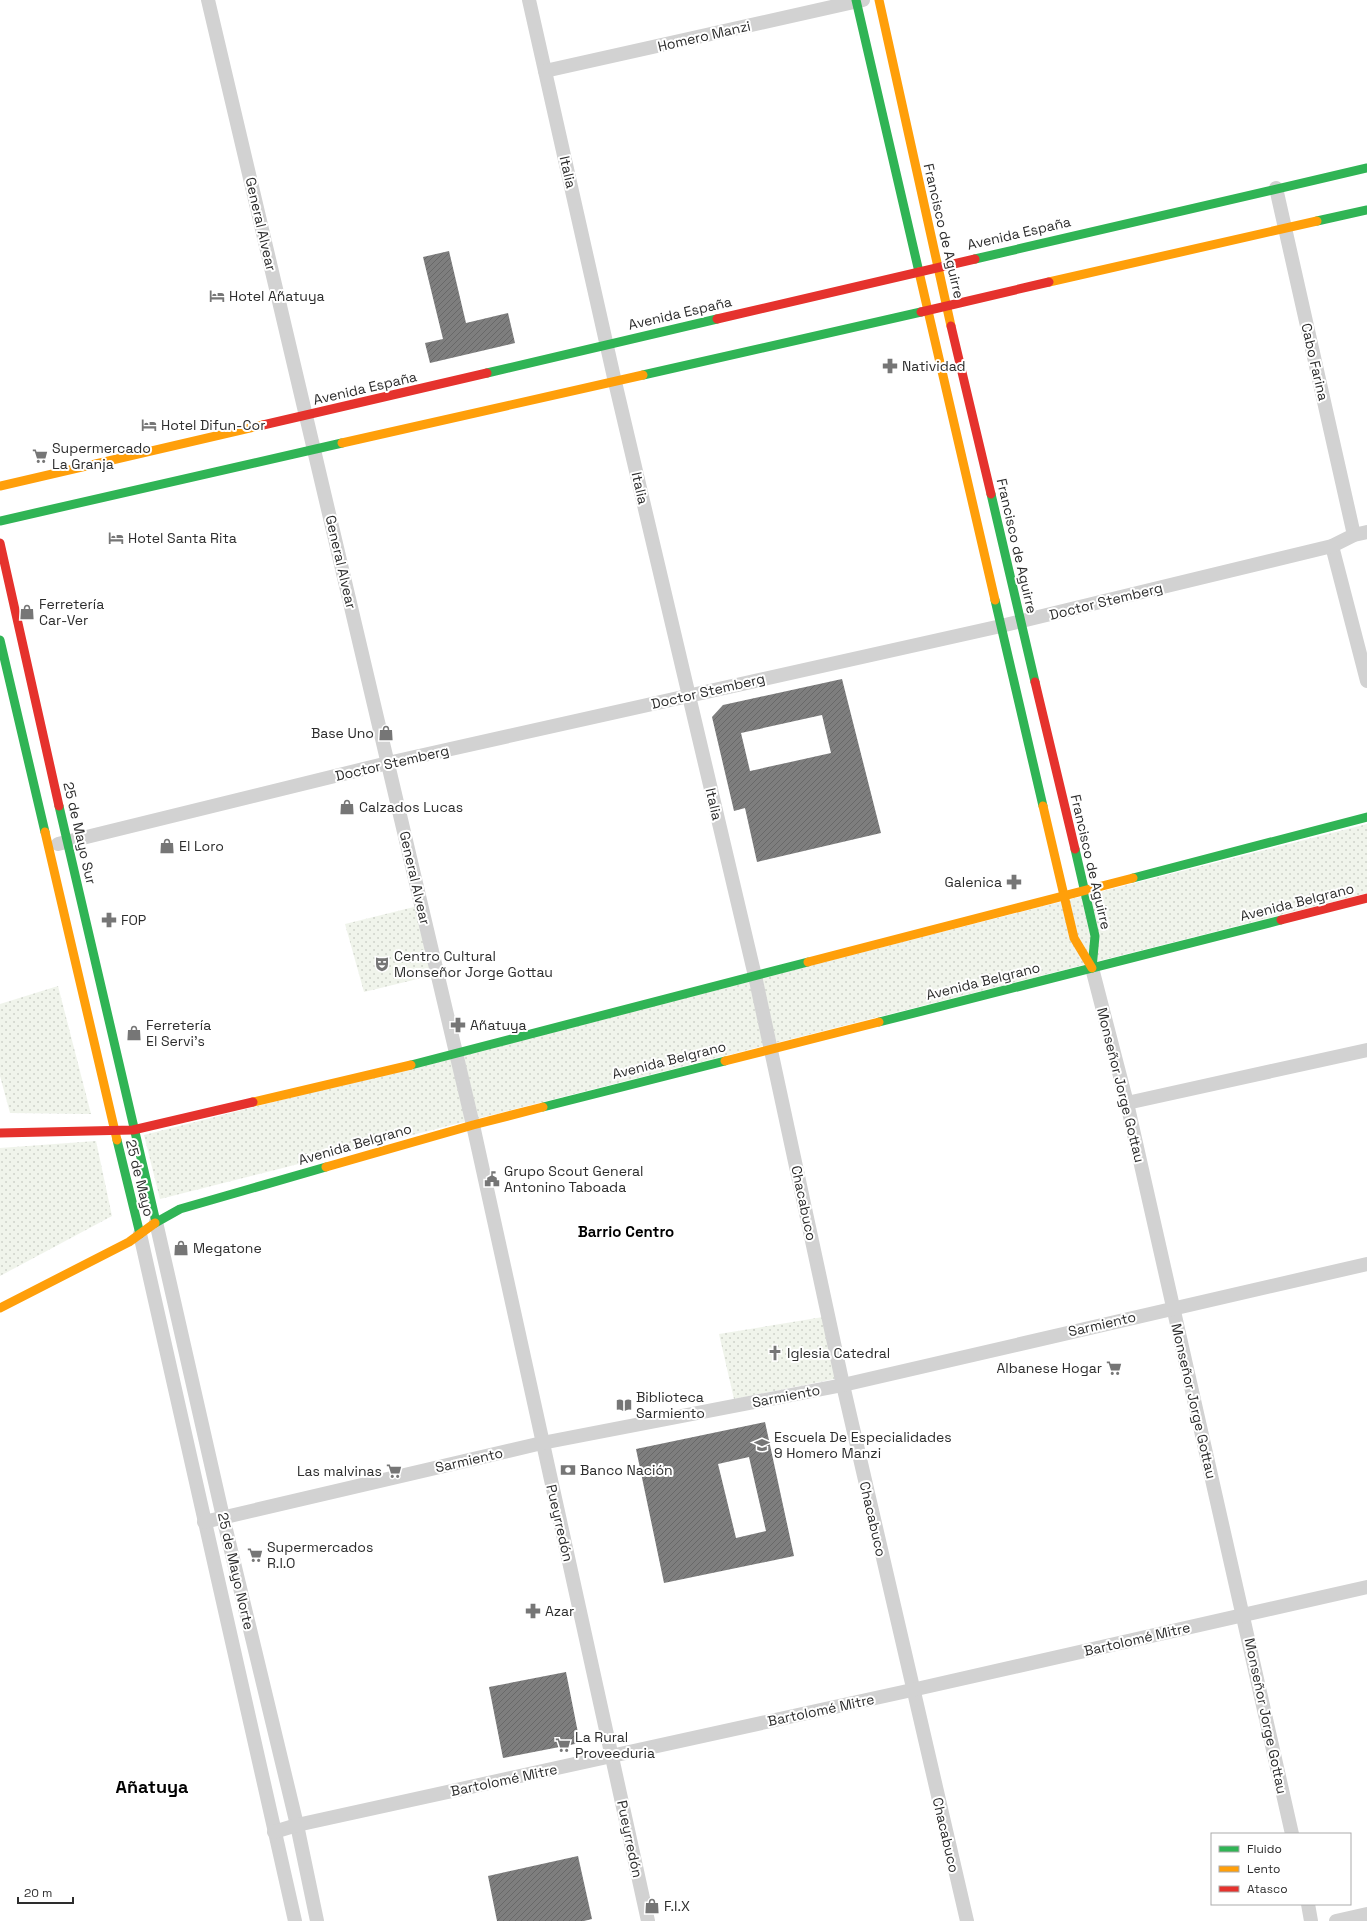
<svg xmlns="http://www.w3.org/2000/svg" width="1367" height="1921" font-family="'Space Grotesk',sans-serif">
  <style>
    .green { fill: url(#green-dots) }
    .building { fill: url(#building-hatch); fill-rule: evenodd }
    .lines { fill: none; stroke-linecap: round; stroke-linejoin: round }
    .street { stroke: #d2d2d2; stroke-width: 14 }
    .fast { stroke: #30b455; stroke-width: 9 }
    .slow { stroke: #ff9f0a; stroke-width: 9 }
    .jam { stroke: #e5322d; stroke-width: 9 }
    .labels { text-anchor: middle; stroke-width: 4; stroke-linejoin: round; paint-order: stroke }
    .street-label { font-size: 14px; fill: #2d2d2d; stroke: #fff }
    .poi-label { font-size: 14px; fill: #2d2d2d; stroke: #fff; text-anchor: start }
    .neighbourhood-label { font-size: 15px; font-weight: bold; fill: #000; stroke: #fff }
    .district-label { font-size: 18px; font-weight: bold; fill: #000; stroke: #fff }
  </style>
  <defs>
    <pattern id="green-dots" width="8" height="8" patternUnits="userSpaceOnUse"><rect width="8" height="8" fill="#f0f4eb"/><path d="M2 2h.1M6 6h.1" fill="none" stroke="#ced2ca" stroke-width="1.8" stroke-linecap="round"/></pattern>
    <pattern id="building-hatch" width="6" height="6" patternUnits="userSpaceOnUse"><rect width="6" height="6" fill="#7e7e7e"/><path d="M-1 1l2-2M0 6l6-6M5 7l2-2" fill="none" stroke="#686868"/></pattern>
  </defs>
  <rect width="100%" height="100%" fill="#fff"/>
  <g class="green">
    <polygon points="1367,824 1367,893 160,1199 144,1135"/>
    <polygon points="418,906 434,975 364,992 345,924"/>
    <polygon points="58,986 91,1114 10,1113 0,1076 0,1004"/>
    <polygon points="96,1141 112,1216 0,1276 0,1148"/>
    <polygon points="829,1316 844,1377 734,1399 719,1334"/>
  </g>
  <g class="building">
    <polygon points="449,251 466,323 508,313 515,343 430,363 425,343 443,339 423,257"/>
    <path d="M842 679 881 833 757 862 745 808 734 811 712 717 723 705ZM822 715 831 753 750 771 741 733Z"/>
    <path d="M765 1422 794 1556 664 1583 636 1449ZM749 1457 766 1531 736 1538 718 1464Z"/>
    <polygon points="566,1672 580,1743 503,1758 489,1687"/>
    <polygon points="578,1856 592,1919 584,1921 497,1921 488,1876"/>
  </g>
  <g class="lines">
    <g class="street">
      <polyline points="208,0 473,1125 648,1921"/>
      <polyline points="529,0 615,382 755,976 843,1385 967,1921"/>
      <polyline points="545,71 863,0"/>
      <polyline points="1276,188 1354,535"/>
      <polyline points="1332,546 1367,681"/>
      <polyline points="58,844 388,763 1001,626 1332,546 1354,535 1367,532"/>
      <polyline points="1092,968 1127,1103 1292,1834"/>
      <polyline points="1127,1103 1367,1050"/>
      <polyline points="156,1222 223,1517 297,1825 317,1921"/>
      <polyline points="140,1234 295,1921"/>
      <polyline points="204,1522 542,1443 843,1385 1367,1264"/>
      <polyline points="274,1832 297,1825 912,1690 1367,1587"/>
      <polyline points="1308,1904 1311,1921"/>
      <polyline points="1336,1921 1367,1914"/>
    </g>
    <g class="fast">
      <polyline points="856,0 919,272"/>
      <polyline points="1317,221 1367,210"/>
      <polyline points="975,259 1367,168"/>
      <polyline points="487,373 717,319"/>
      <polyline points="643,375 921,312"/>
      <polyline points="991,494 1035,682"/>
      <polyline points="0,521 342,443"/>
      <polyline points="995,600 1043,806"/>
      <polyline points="0,640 45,832"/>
      <polyline points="59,806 156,1222"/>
      <polyline points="1075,849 1095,936 1092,968"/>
      <polyline points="1133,878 1367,817"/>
      <polyline points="879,1022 1281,920"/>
      <polyline points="411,1065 808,962"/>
      <polyline points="543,1107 725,1061"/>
      <polyline points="117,1140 140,1234"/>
      <polyline points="155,1223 180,1209 326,1167"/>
    </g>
    <g class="slow">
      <polyline points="879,0 951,326"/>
      <polyline points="919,272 995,600"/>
      <polyline points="1049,282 1317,221"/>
      <polyline points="342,443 643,375"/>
      <polyline points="0,486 263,425"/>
      <polyline points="1043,806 1074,938 1092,968"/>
      <polyline points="45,832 117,1140"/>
      <polyline points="808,962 1133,878"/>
      <polyline points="725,1061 879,1022"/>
      <polyline points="253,1102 411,1065"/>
      <polyline points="326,1167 473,1125 543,1107"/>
      <polyline points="0,1308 129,1242 155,1223"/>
    </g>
    <g class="jam">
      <polyline points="921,312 1049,282"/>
      <polyline points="717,319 975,259"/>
      <polyline points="951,326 991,494"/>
      <polyline points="263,425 487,373"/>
      <polyline points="0,543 59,806"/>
      <polyline points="1035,682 1075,849"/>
      <polyline points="1281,920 1367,898"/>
      <polyline points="0,1133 133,1130 253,1102"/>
    </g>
  </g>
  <defs>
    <g id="hotel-bare" transform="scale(1.2)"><path d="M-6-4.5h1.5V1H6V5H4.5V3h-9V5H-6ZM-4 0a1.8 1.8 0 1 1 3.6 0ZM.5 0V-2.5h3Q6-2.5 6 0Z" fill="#767676" stroke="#fff" stroke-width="2.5" paint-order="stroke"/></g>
    <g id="pharmacy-bare" transform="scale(1.2)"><path d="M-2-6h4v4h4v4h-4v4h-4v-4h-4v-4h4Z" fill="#767676" stroke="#fff" stroke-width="2.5" paint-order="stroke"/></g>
    <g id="supermarket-bare" transform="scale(1.2)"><path d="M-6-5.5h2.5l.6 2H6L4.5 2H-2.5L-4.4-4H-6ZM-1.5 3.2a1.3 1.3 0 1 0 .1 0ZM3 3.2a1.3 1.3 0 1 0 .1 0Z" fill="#767676" stroke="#fff" stroke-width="2.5" paint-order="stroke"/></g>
    <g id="shop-bare" transform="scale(1.2)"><path d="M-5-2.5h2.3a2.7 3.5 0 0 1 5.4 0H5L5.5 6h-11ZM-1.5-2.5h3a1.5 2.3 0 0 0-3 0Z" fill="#767676" stroke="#fff" stroke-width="2.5" paint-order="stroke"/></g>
    <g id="theatre-bare" transform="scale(1.2)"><path d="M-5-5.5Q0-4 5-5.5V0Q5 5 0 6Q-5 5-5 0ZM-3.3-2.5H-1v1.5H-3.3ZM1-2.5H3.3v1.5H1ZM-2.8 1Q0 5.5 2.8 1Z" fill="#767676" stroke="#fff" stroke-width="2.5" paint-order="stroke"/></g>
    <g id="civic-bare" transform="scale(1.2)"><path d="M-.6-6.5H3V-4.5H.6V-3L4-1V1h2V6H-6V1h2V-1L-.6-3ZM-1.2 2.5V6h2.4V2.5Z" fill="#767676" stroke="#fff" stroke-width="2.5" paint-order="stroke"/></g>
    <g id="church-bare" transform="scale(1.2)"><path d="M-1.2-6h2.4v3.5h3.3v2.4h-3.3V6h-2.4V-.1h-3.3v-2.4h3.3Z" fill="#767676" stroke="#fff" stroke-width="2.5" paint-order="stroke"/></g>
    <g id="library-bare" transform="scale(1.2)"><path d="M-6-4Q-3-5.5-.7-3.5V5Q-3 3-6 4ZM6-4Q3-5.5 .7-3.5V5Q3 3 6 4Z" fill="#767676" stroke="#fff" stroke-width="2.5" paint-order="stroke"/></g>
    <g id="school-bare" transform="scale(1.2)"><path d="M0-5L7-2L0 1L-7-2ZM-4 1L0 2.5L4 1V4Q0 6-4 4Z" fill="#767676" stroke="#fff" stroke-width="2.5" paint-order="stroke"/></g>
    <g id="bank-bare" transform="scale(1.2)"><path d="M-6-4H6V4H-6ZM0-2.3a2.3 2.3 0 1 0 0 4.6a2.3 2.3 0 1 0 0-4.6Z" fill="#767676" stroke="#fff" stroke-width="2.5" paint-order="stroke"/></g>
  </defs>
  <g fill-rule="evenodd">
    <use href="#hotel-bare" x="217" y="296"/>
    <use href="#pharmacy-bare" x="890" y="366"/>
    <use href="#hotel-bare" x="149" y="425"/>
    <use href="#supermarket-bare" x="40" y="456"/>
    <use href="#hotel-bare" x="116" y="538"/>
    <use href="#shop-bare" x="27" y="612"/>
    <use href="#shop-bare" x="386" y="733"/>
    <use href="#shop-bare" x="347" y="807"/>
    <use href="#shop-bare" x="167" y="846"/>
    <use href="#pharmacy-bare" x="1014" y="882"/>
    <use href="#pharmacy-bare" x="109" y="920"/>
    <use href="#theatre-bare" x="382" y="964"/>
    <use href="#pharmacy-bare" x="458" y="1025"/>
    <use href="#shop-bare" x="134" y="1033"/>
    <use href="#civic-bare" x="492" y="1179"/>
    <use href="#shop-bare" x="181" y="1248"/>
    <use href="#church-bare" x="775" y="1353"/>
    <use href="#supermarket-bare" x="1114" y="1368"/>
    <use href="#library-bare" x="624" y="1405"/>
    <use href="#school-bare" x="762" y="1445"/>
    <use href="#bank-bare" x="568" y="1470"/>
    <use href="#supermarket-bare" x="394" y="1471"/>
    <use href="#supermarket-bare" x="255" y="1555"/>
    <use href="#pharmacy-bare" x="533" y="1611"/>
    <use href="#supermarket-bare" x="563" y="1745"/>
    <use href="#shop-bare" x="652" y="1906"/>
  </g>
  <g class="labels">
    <g class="street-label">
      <text transform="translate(704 36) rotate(-13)" y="5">Homero Manzi</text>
      <text transform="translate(568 172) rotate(77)" y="5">Italia</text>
      <text transform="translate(261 224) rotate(77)" y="5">General Alvear</text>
      <text transform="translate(944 231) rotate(77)" y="5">Francisco de Aguirre</text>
      <text transform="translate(1019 233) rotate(-13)" y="5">Avenida España</text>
      <text transform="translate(680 313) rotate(-13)" y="5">Avenida España</text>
      <text transform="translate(1315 362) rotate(77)" y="5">Cabo Farina</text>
      <text transform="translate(365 388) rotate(-13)" y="5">Avenida España</text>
      <text transform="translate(640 488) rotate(77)" y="5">Italia</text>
      <text transform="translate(1017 546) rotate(77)" y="5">Francisco de Aguirre</text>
      <text transform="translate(341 562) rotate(77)" y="5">General Alvear</text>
      <text transform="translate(1106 601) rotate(-14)" y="5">Doctor Stemberg</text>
      <text transform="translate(708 691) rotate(-13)" y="5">Doctor Stemberg</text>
      <text transform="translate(392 763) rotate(-13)" y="5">Doctor Stemberg</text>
      <text transform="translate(714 804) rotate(77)" y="5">Italia</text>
      <text transform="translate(80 833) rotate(77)" y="5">25 de Mayo Sur</text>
      <text transform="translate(1091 862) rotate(77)" y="5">Francisco de Aguirre</text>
      <text transform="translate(415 878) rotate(77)" y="5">General Alvear</text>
      <text transform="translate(1297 902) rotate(-14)" y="5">Avenida Belgrano</text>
      <text transform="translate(983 981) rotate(-14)" y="5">Avenida Belgrano</text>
      <text transform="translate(669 1060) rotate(-14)" y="5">Avenida Belgrano</text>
      <text transform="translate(1121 1085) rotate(76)" y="5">Monseñor Jorge Gottau</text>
      <text transform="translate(355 1144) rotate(-16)" y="5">Avenida Belgrano</text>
      <text transform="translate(140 1178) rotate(76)" y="5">25 de Mayo</text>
      <text transform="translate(804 1203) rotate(78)" y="5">Chacabuco</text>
      <text transform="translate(1102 1324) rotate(-13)" y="5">Sarmiento</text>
      <text transform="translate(786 1396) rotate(-11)" y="5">Sarmiento</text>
      <text transform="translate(1194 1401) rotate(77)" y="5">Monseñor Jorge Gottau</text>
      <text transform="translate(469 1460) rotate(-13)" y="5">Sarmiento</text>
      <text transform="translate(873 1519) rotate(77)" y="5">Chacabuco</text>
      <text transform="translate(560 1523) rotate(77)" y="5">Pueyrredón</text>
      <text transform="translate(236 1571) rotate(77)" y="5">25 de Mayo Norte</text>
      <text transform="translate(1137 1639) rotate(-13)" y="5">Bartolomé Mitre</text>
      <text transform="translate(821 1710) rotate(-12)" y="5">Bartolomé Mitre</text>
      <text transform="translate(1266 1716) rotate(78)" y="5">Monseñor Jorge Gottau</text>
      <text transform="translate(504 1780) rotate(-12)" y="5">Bartolomé Mitre</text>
      <text transform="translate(946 1835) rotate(77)" y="5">Chacabuco</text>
      <text transform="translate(630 1839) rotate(78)" y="5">Pueyrredón</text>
    </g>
    <g class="poi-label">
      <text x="229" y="301">Hotel Añatuya</text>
      <text x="902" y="371">Natividad</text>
      <text x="161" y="430">Hotel Difun-Cor</text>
      <text x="52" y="453">Supermercado<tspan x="52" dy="16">La Granja</tspan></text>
      <text x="128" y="543">Hotel Santa Rita</text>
      <text x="39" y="609">Ferretería<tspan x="39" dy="16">Car-Ver</tspan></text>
      <text x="374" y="738" text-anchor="end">Base Uno</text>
      <text x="359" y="812">Calzados Lucas</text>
      <text x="179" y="851">El Loro</text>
      <text x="1002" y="887" text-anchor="end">Galenica</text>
      <text x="121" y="925">FOP</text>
      <text x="394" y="961">Centro Cultural<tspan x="394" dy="16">Monseñor Jorge Gottau</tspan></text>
      <text x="146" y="1030">Ferretería<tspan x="146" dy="16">El Servi's</tspan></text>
      <text x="470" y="1030">Añatuya</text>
      <text x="504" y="1176">Grupo Scout General<tspan x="504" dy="16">Antonino Taboada</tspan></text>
      <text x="193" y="1253">Megatone</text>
      <text x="787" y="1358">Iglesia Catedral</text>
      <text x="1102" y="1373" text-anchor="end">Albanese Hogar</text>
      <text x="636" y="1402">Biblioteca<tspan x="636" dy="16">Sarmiento</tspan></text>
      <text x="774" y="1442">Escuela De Especialidades<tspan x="774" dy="16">9 Homero Manzi</tspan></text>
      <text x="580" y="1475">Banco Nación</text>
      <text x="382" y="1476" text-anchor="end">Las malvinas</text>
      <text x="267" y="1552">Supermercados<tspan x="267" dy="16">R.I.O</tspan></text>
      <text x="545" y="1616">Azar</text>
      <text x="575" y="1742">La Rural<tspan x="575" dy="16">Proveeduria</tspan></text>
      <text x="664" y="1911">F.I.X</text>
    </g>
    <g class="neighbourhood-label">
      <text x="626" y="1237">Barrio Centro</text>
    </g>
    <g class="district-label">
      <text x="152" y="1793">Añatuya</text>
    </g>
  </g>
  <rect x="1211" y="1833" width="140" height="72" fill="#ffffff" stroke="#ababab"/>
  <rect x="1219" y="1846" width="20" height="6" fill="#30b455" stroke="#ababab"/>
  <text x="1247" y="1853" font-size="12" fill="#2d2d2d">Fluido</text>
  <rect x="1219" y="1866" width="20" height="6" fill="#ff9f0a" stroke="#ababab"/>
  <text x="1247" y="1873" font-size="12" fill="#2d2d2d">Lento</text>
  <rect x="1219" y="1886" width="20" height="6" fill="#e5322d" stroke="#ababab"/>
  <text x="1247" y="1893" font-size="12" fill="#2d2d2d">Atasco</text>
  <path d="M18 1897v6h55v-6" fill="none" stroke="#2d2d2d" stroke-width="2"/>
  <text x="24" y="1897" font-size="12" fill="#2d2d2d" stroke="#ffffff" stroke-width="3" paint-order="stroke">20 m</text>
</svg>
